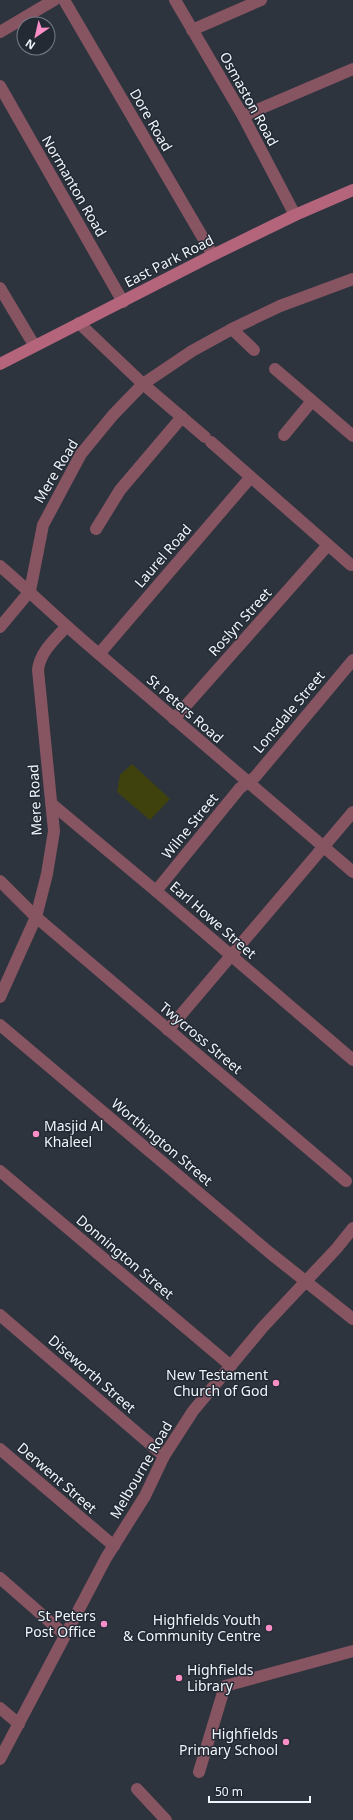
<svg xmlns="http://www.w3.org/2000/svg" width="353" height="1820" font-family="'Noto Sans',sans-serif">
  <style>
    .green { fill: #3f420d }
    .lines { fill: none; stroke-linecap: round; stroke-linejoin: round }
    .minor { stroke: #875462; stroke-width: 12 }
    .tertiary { stroke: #875462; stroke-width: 12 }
    .secondary { stroke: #b4657c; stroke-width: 12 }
    .poi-dot { fill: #fa8fc7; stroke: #242a34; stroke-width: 1.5 }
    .labels { text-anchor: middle; stroke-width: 3; stroke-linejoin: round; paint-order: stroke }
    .street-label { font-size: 14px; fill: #f0f5fb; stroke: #242a34 }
    .poi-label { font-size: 14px; fill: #f0f5fb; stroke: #242a34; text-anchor: end }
  </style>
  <rect width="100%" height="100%" fill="#2d343e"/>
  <polygon class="green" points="132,764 170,799 150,820 117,792 120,775"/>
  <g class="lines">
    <g class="minor">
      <polyline points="64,0 213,255"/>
      <polyline points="175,0 243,116 295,215"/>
      <polyline points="192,30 261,0"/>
      <polyline points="0,32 54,0"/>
      <polyline points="0,86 123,302"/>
      <polyline points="243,116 353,69"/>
      <polyline points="0,288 34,345"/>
      <polyline points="79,323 143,384 205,437"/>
      <polyline points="232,329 254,350"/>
      <polyline points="275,369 353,436"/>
      <polyline points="284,435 312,401"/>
      <polyline points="211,442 351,565"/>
      <polyline points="96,529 120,490 182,417"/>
      <polyline points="0,627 30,591 43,525 81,454 113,415 143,384 192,351 232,329 280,306 353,279"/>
      <polyline points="99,654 250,478"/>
      <polyline points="174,719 328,545"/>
      <polyline points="53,805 156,891 353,1060"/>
      <polyline points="0,881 36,917 346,1181"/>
      <polyline points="156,891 240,788 255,777 353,660"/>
      <path d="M0 997 36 917 47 874 54 831 38 670C40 652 54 640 66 627"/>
      <polyline points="0,1025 270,1253 353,1319"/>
      <polyline points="168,1030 353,812"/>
      <polyline points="0,1171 231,1366"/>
      <polyline points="0,1315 164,1456"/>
      <polyline points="0,1449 114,1546"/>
      <polyline points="0,1578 65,1635"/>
      <polyline points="0,1708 19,1724"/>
      <polyline points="0,1759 106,1558 145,1496 164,1456 193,1411 263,1327 337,1248 353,1228"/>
      <polyline points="199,1772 225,1686 353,1651"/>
      <polyline points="137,1789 166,1820"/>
    </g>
    <path class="tertiary" d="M0 566C34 595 65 626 99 654L353 872"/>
    <polyline class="secondary" points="0,364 213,255 295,215 353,190"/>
  </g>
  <g class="poi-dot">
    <circle cx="36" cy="1134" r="4"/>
    <circle cx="276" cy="1383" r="4"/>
    <circle cx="104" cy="1624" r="4"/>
    <circle cx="269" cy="1628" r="4"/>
    <circle cx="179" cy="1678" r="4"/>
    <circle cx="286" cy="1742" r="4"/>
  </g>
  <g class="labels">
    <g class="street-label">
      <text transform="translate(249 99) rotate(61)" y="5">Osmaston Road</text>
      <text transform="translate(151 120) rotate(60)" y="5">Dore Road</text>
      <text transform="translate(74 186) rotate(60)" y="5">Normanton Road</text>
      <text transform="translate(169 261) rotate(-27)" y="5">East Park Road</text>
      <text transform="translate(56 471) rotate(-59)" y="5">Mere Road</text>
      <text transform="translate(163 556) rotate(-49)" y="5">Laurel Road</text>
      <text transform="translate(240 622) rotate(-48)" y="5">Roslyn Street</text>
      <text transform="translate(185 709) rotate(41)" y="5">St Peters Road</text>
      <text transform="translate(289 712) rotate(-50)" y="5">Lonsdale Street</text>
      <text transform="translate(35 800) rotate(-93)" y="5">Mere Road</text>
      <text transform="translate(190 826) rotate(-51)" y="5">Wilne Street</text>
      <text transform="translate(213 920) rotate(41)" y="5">Earl Howe Street</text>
      <text transform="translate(201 1038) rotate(40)" y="5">Twycross Street</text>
      <text transform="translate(162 1142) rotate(40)" y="5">Worthington Street</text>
      <text transform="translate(125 1257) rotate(40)" y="5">Donnington Street</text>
      <text transform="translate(92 1374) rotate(41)" y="5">Diseworth Street</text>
      <text transform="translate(141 1470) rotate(-60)" y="5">Melbourne Road</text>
      <text transform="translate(57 1478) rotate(41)" y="5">Derwent Street</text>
    </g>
    <g class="poi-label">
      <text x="44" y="1131" text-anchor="start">Masjid Al<tspan x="44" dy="16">Khaleel</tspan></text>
      <text x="268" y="1380">New Testament<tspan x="268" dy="16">Church of God</tspan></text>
      <text x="96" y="1621">St Peters<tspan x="96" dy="16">Post Office</tspan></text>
      <text x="261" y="1625">Highfields Youth<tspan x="261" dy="16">&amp; Community Centre</tspan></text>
      <text x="187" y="1675" text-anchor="start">Highfields<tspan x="187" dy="16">Library</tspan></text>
      <text x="278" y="1739">Highfields<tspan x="278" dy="16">Primary School</tspan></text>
    </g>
  </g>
  <g transform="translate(36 36) rotate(214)"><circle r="19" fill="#242a34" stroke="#767b84"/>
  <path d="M0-3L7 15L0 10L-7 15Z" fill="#fa8fc7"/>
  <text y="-6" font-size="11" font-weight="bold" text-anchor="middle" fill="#f0f5fb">N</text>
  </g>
  <path d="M209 1796v6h101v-6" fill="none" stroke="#f0f5fb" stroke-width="2"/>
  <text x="215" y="1796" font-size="12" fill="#f0f5fb" stroke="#242a34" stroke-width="3" paint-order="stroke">50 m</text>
</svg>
